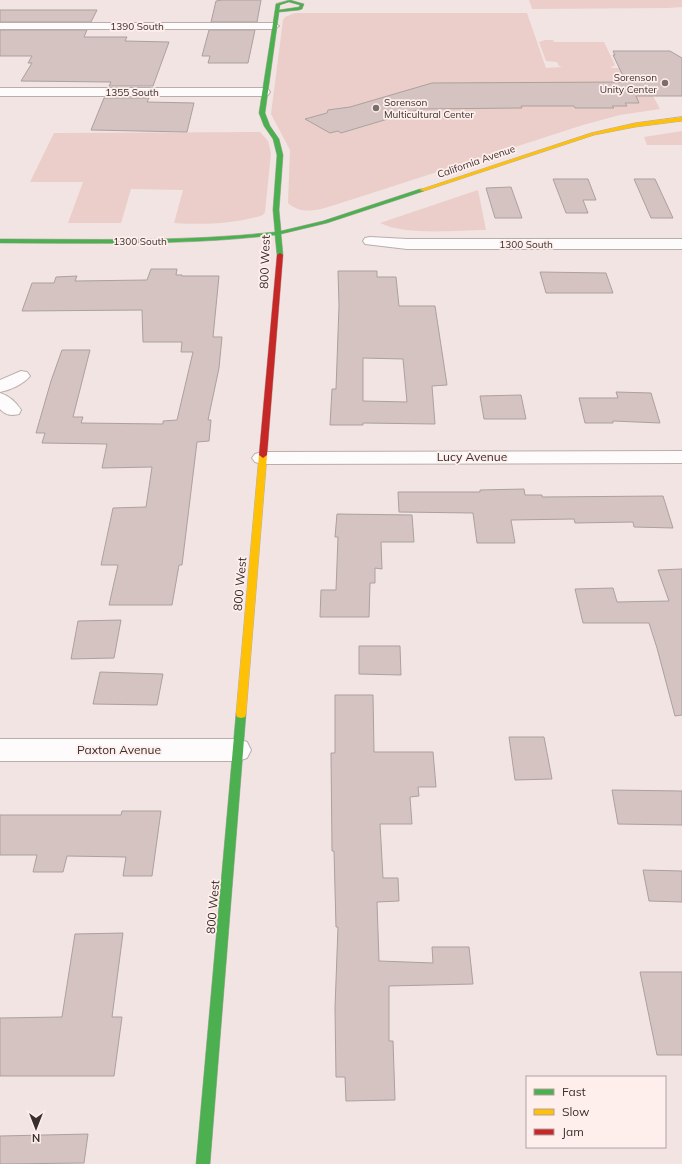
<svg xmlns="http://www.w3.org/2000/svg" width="682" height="1164" font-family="Mulish,sans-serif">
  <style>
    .green { fill: #ebcec9 }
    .building { fill: #d4c3c0; stroke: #aba19f; fill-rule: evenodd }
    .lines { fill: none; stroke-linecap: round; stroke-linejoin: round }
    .street-casing { stroke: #b9aeac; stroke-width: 2 }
    .fast-casing { stroke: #b9aeac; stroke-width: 1 }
    .slow-casing { stroke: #b9aeac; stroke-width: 1 }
    .jam-casing { stroke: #b9aeac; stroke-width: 1 }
    .street { fill: #fdfbfb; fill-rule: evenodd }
    .fast { fill: #4caf50; fill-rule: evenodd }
    .slow { fill: #ffc107; fill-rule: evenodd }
    .jam { fill: #c62828; fill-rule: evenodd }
    .poi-dot { fill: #796e6c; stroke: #ffefec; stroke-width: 1.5 }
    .labels { text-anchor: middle; stroke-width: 3.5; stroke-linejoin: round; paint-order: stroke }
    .far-street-label { font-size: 10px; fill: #382f2d; stroke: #ffefec }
    .far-poi-label { font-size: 10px; fill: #382f2d; stroke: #ffefec; text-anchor: end }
    .street-label { font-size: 12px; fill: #382f2d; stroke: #ffefec }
  </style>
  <rect width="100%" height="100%" fill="#f2e4e2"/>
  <g class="green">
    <polygon points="529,0 682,0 682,7 668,8 532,9"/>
    <path d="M295 13H527L546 68 562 67 559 66 557 62 546 61 539 42 545 40H553L554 42H604L615 65 610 68H638L660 109 620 115 583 125 344 202C327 207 304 218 288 203L290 150 271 114 283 20 285 17Z"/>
    <polygon points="682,131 682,145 647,145 644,137"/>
    <path d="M260 132 268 141 271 153 265 212 263 215C236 224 203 225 174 223L183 190 131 189 121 223H68L83 182H30L54 133Z"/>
    <path d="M478 190 486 230C455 230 406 236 380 223Z"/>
  </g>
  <g class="building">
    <polygon points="222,0 261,0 257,22 211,22 216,1"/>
    <polygon points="0,10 97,10 91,22 0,22"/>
    <polygon points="0,30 87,30 84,37 127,37 125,41 169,42 153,86 109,86 111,82 21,81 32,63 28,63 32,56 0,56"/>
    <polygon points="209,30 255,30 248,63 208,63 210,56 202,56"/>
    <polygon points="613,51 670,51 682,58 682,96 636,96 639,103 625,103 627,106 612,106 614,108 575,108 574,106 521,106 522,108 421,109 341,133 338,131 330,133 305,119 327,113 328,110 350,107 432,83 626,82 613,55 615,55"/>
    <polygon points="104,98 149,98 147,102 194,103 187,132 91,130"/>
    <polygon points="553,179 588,179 596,200 583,200 588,213 566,213"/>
    <polygon points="634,179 655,179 673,218 651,218"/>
    <polygon points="511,187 522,218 495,218 486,188"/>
    <polygon points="151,269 177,269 176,275 182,275 182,276 219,276 213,337 222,337 219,368 208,420 211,420 209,441 197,442 182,565 179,565 172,605 109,605 118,565 101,565 113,508 146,507 152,467 102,468 107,444 42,443 45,433 36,433 51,381 62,350 90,350 73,417 83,417 81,423 163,424 163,421 177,420 193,352 181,352 182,342 143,342 142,310 22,311 32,283 54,283 56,277 77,276 75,281 147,280"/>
    <path d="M338 271H377V277H396L399 306H435L447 385 432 386 435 424 363 423V425H330L332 389H336L339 306ZM363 358 403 359 407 402 363 401Z"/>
    <polygon points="540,272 606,273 613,293 546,293"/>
    <polygon points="616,392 651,393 660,423 613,421 613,423 585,423 579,398 618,398"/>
    <polygon points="521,395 526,419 484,419 480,396"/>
    <polygon points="524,489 525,495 542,495 542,497 663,496 673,528 634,527 633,522 575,523 574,519 511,520 515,543 477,543 473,513 399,512 398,492 480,492 480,490"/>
    <polygon points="337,514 412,515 414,542 381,542 382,569 375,568 375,583 370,583 369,617 320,617 321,590 336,590 338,537 335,537"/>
    <polygon points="682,569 682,715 675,716 657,648 649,623 583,623 575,589 613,588 617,602 669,601 658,570"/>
    <polygon points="121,620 114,658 71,659 78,621"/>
    <polygon points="359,646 400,646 401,675 359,674"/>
    <polygon points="100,672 163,674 157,705 93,704"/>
    <polygon points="335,695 373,695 374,752 433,752 436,787 418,787 419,796 410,797 412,824 380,824 383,878 398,878 399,901 377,902 379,961 433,963 432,947 469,947 473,984 389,986 389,1041 393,1041 395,1100 346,1101 345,1077 336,1077 335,1008 338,927 336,927 334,851 332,851 331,753 335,753"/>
    <polygon points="509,737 544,737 552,779 515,780"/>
    <polygon points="612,790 682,791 682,825 618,824"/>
    <polygon points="122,811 161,811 152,876 123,876 126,857 67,856 63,872 33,872 37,855 0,855 0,815 121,815"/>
    <polygon points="643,870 682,871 682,902 649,901"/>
    <polygon points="123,933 112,1017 122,1017 114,1076 0,1076 0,1018 62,1017 75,934"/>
    <polygon points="640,972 682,972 682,1055 657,1055"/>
    <polygon points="88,1134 84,1163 0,1164 0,1136"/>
  </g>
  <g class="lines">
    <g class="street-casing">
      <g id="street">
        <polygon points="0,23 274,23 279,26 274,29 0,29"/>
        <polygon points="0,88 264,88 268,89 270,92 268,95 264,96 0,96"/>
        <polygon points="370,237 407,239 682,239 682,249 407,249 365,244 363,241 365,238"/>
        <path d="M21 371 27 372 30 376C24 384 10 390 0 392V380Z"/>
        <path d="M0 393C9 396 16 402 21 410L19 414C10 416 6 415 0 409Z"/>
        <polygon points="682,451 682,463 262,464 255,462 252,458 255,454 262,452"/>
        <polygon points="0,739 238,739 247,742 251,750 247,758 238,761 0,761"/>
      </g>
    </g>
    <g class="fast-casing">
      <g id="fast">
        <path d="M290 0 304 4 302 9 299 10 279 12 265 113 270 126 279 139 283 155 279 210 281 231 323 221 420 189H424V191L327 223 281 234 283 255 280 257 277 255 275 235C184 246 92 243 0 243V239C92 239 184 242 275 232L273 210 277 155 273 139 264 126 259 113 276 4ZM289 2 300 5 299 7 279 10 280 5Z"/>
        <polygon points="241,710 245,711 246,714 210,1164 196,1164 236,714 237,711"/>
      </g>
    </g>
    <g class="slow-casing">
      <g id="slow">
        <polygon points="682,117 682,121 635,127 594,135 424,191 419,190 591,133 635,123"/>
        <polygon points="263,452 267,455 246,714 245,717 241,718 237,717 236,714 259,455"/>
      </g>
    </g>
    <g class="jam-casing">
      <polygon id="jam" points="280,253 283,255 267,455 263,458 259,455 277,255"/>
    </g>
    <use href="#street" class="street"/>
    <use href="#fast" class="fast"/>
    <use href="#slow" class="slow"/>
    <use href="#jam" class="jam"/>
  </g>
  <g class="poi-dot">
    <circle cx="665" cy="83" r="4"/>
    <circle cx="376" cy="108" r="4"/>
  </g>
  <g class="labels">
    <g class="far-street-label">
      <text x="137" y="30">1390 South</text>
      <text x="132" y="96">1355 South</text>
      <text transform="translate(476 161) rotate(-19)" y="4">California Avenue</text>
      <text x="140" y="245">1300 South</text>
      <text x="526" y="248">1300 South</text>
    </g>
    <g class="far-poi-label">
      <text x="657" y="81">Sorenson<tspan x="657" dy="12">Unity Center</tspan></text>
      <text x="384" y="106" text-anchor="start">Sorenson<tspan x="384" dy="12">Multicultural Center</tspan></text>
    </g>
    <g class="street-label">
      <text transform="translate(265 262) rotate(-88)" y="4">800 West</text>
      <text x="472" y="461">Lucy Avenue</text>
      <text transform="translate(240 584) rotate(-85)" y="4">800 West</text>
      <text x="119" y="754">Paxton Avenue</text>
      <text transform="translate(213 907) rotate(-85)" y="4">800 West</text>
    </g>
  </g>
  <rect x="526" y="1076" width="140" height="72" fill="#ffefec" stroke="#afa2a0"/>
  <rect x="534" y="1089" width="20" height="6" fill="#4caf50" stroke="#afa2a0"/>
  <text x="562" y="1096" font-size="12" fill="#382f2d">Fast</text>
  <rect x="534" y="1109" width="20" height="6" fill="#ffc107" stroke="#afa2a0"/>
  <text x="562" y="1116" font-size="12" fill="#382f2d">Slow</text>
  <rect x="534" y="1129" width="20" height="6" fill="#c62828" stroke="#afa2a0"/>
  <text x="562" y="1136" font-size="12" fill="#382f2d">Jam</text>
  <g transform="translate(36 1128) rotate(180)" stroke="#ffefec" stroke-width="3" paint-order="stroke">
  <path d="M0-3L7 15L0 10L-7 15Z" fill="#382f2d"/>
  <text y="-6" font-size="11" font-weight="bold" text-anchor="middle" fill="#382f2d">N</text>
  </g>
</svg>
